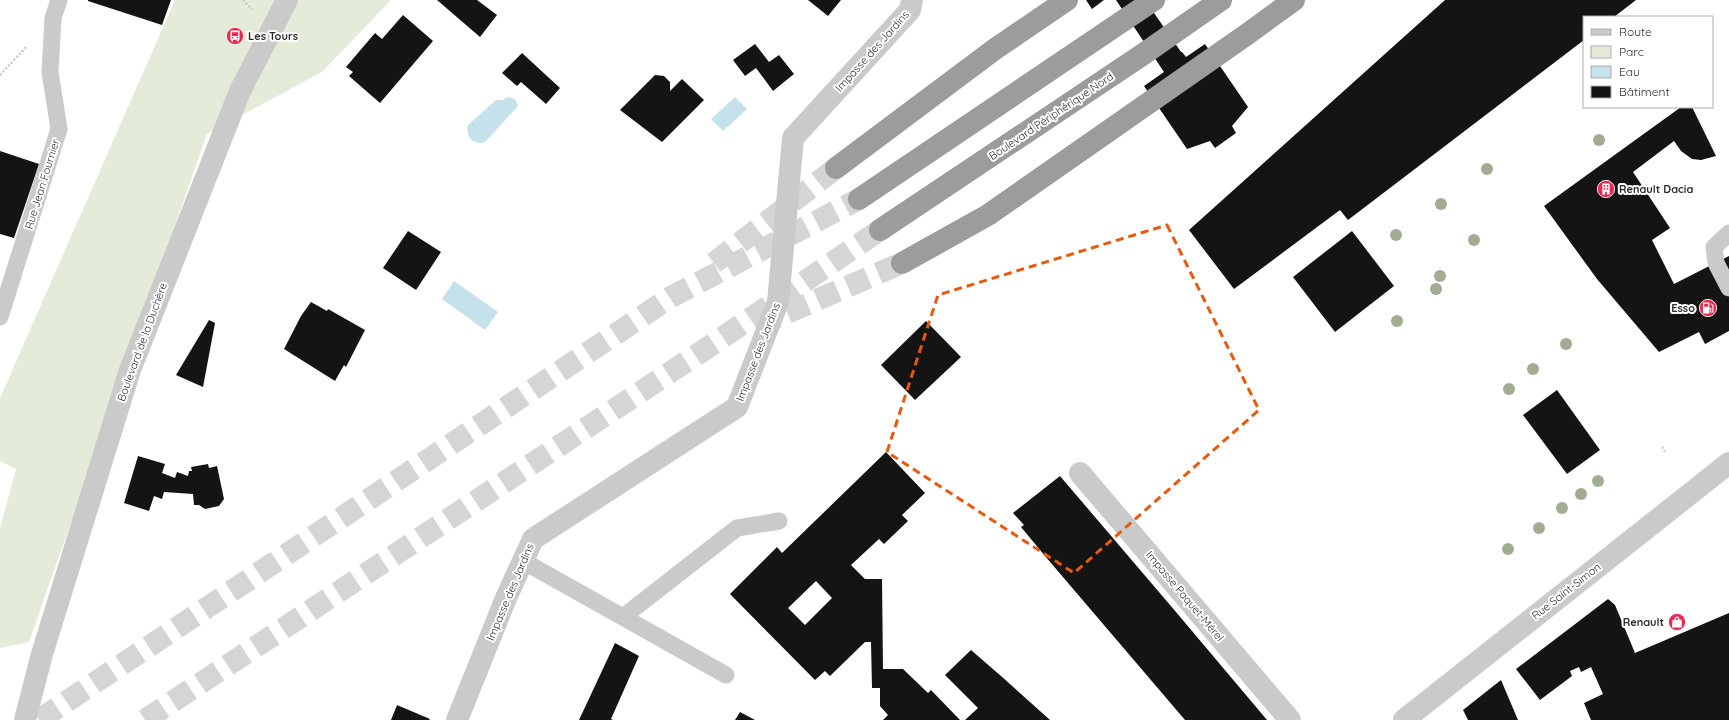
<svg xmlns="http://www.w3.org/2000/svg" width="1729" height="720" font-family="Quicksand,sans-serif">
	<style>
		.green { fill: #e5ebd9 }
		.water { fill: #c5e1eb }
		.building { fill: #141414; fill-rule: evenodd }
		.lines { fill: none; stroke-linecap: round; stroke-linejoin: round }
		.trunk-tunnel { stroke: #d5d5d5; stroke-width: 22; stroke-dasharray: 22 11; stroke-linecap: butt }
		.path { stroke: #cacaca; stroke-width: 2.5; stroke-dasharray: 2 2; stroke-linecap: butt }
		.service { stroke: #cacaca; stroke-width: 17 }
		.minor { stroke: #cacaca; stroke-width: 22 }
		.tertiary { stroke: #cacaca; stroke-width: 22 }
		.trunk { stroke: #9c9c9c; stroke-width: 22 }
		.tree { fill: #a2ac92 }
		.marked { fill: none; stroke: #e8590c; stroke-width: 3; stroke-dasharray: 8 5; stroke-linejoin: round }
		.labels { text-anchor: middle; stroke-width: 4; stroke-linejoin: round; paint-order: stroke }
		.poi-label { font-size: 11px; font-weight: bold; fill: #2d2d2d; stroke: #fff; text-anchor: start }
		.street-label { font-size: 11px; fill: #2d2d2d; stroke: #fff }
	</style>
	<rect width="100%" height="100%" fill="#fff"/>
	<polygon class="green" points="175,0 391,0 322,72 207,134 29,642 0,648 0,528 16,469 0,461 0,398"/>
	<g class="water">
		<path d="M508 97 515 99 518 106 485 142C473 146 465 136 468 125L496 100H502Z"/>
		<polygon points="735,97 747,109 723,131 711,119"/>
		<polygon points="454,281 498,312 485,330 442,299"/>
	</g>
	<g class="building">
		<polygon points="88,0 171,0 162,25 88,1"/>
		<polygon points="437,0 477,0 497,15 480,37"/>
		<polygon points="808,0 841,0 828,16"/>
		<polygon points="1086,0 1104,0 1092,9"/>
		<polygon points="1116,0 1145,0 1181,52 1182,52 1186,57 1205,44 1248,107 1232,126 1236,133 1215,148 1210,141 1187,149 1144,86 1164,72"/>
		<polygon points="1445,0 1636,0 1614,17 1584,17 1584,40 1348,220 1340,210 1234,289 1189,230"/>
		<polygon points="403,15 433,41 380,103 349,76 353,72 346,67 375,33 382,39"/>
		<polygon points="755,44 769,62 779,55 794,74 773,91 756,68 745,76 733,60"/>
		<polygon points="522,53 560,88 546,104 521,82 517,86 502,73"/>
		<polygon points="655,75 664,76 670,82 670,91 682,79 704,100 662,142 620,110"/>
		<polygon points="1681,107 1692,107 1716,156 1701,160 1692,159 1681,151 1674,141 1633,172 1670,228 1652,240 1674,284 1729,256 1729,331 1705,344 1699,332 1659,352 1597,279 1544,206"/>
		<polygon points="0,151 39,164 14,238 0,234"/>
		<polygon points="408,231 441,252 416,290 383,268"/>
		<polygon points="1352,231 1394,286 1335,332 1293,277"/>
		<polygon points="311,302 327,311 328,309 365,330 346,367 344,365 335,381 284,349 301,316"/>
		<polygon points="209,320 215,323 203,387 176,375"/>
		<polygon points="926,321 961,357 915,400 881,365"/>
		<polygon points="1557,390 1600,450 1567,474 1523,415"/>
		<path d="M886 452 925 493 902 515 908 521 884 544 879 539 851 565 865 579H882L883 669H903L928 693 931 690 960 720H883L888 715 880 706V688H872L871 642H865L830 676 825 671 815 680 730 594 777 547 782 553ZM816 581 832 598 805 625 788 608Z"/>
		<polygon points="138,456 165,464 162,473 175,478 177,472 188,476 189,471 192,471 191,467 208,464 209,468 217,466 224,499 219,506 205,509 199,505 194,505 193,494 164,492 162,499 154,496 149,511 124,503"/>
		<polygon points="1060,476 1176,612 1267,720 1185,720 1045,556 1021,527 1024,525 1013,513"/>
		<polygon points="1608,599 1615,605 1635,653 1729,613 1729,720 1591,720 1584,703 1603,694 1591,667 1581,672 1579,667 1570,671 1572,676 1540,700 1516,669"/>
		<polygon points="615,643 639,656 611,719 613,720 579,720"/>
		<polygon points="971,650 1001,676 1050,720 965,720 978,708 945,675"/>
		<polygon points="1501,680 1518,720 1468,720 1463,710"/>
		<polygon points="397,705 430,719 429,720 391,720"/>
		<polygon points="740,712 755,720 735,720"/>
	</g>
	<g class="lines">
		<g class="trunk-tunnel">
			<polyline points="714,263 836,168"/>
			<polyline points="757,326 902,263"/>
			<polyline points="39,720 671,297 859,199"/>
			<polyline points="145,720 707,348 880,230"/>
		</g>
		<g class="path">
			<polyline points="243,0 252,9"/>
			<polyline points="0,75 27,46"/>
			<polyline points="1662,447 1665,452"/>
		</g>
		<g class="service">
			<polyline points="1729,233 1714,247 1716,263 1729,288"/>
			<polyline points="0,317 59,129 50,72 53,18 59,0"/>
			<polyline points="523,561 726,675"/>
			<polyline points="623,617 737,528 779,521"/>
		</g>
		<g class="minor">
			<polyline points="1080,473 1290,720"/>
			<polyline points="457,720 506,598 533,539 737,407 778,302 793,138 910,10 912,0"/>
		</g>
		<g class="tertiary">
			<polyline points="25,720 42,654 130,370 240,91 287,0"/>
			<polyline points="1404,720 1729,463"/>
		</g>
		<g class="trunk">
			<polyline points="836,168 995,49 1067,0"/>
			<polyline points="859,199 1154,0"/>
			<polyline points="880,230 1142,55 1221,0"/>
			<polyline points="902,263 988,215 1246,35 1294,0"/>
		</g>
	</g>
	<g class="tree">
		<circle cx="1599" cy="140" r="6"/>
		<circle cx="1487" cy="169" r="6"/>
		<circle cx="1441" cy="204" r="6"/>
		<circle cx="1396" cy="235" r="6"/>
		<circle cx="1474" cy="240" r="6"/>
		<circle cx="1440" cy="276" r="6"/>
		<circle cx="1436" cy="289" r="6"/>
		<circle cx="1397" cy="321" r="6"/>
		<circle cx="1566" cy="344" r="6"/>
		<circle cx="1533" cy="369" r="6"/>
		<circle cx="1509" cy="389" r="6"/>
		<circle cx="1598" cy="481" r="6"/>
		<circle cx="1581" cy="494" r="6"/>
		<circle cx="1562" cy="508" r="6"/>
		<circle cx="1539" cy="528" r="6"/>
		<circle cx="1508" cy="549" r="6"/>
	</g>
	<path class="marked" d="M1167 225 1259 410 1074 573 887 452 938 295Z"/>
	<defs>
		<symbol id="bus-disc" viewBox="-11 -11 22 22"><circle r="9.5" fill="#e92951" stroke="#fff"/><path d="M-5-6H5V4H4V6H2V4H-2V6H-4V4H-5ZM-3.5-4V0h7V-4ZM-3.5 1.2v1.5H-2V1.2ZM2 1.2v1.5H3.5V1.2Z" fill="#fff"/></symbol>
		<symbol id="building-disc" viewBox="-11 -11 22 22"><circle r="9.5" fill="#e92951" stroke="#fff"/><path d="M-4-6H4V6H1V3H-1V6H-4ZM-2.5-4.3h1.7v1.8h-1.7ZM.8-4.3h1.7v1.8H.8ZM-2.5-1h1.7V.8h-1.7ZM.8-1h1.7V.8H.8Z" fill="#fff"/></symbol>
		<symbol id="fuel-disc" viewBox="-11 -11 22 22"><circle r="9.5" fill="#e92951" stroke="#fff"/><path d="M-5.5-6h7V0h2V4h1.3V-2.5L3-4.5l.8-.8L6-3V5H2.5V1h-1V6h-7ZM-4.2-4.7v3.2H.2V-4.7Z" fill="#fff"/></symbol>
		<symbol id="shop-disc" viewBox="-11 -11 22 22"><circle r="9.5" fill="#e92951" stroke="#fff"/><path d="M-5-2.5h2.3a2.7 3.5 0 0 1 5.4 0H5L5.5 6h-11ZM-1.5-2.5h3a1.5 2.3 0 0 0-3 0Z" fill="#fff"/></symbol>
	</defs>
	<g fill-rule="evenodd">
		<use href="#bus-disc" x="225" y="26" width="20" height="20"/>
		<use href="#building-disc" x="1596" y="179" width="20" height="20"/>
		<use href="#fuel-disc" x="1698" y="298" width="20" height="20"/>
		<use href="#shop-disc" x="1667" y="612" width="20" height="20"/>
	</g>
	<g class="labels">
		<g class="poi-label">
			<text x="248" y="40">Les Tours</text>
			<text x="1619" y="193">Renault Dacia</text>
			<text x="1695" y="312" text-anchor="end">Esso</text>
			<text x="1664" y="626" text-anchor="end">Renault</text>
		</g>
		<g class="street-label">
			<text transform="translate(872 51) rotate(-48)" y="4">Impasse des Jardins</text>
			<text transform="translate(1051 116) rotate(-34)" y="4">Boulevard Périphérique Nord</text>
			<text transform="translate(42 184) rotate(-73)" y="4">Rue Jean Fournier</text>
			<text transform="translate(142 342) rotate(-70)" y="4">Boulevard de la Duchère</text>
			<text transform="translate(758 352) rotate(-69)" y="4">Impasse des Jardins</text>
			<text transform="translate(1566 591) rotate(-38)" y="4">Rue Saint-Simon</text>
			<text transform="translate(510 592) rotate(-67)" y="4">Impasse des Jardins</text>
			<text transform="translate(1185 596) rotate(50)" y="4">Impasse Paquet-Mérel</text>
		</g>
	</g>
	<rect x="1583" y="16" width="130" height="92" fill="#ffffff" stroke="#ababab"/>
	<rect x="1591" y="29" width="20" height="6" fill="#cacaca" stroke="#ababab"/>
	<text x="1619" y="36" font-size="12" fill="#2d2d2d">Route</text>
	<rect x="1591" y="46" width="20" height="12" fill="#e5ebd9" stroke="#ababab"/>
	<text x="1619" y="56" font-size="12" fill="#2d2d2d">Parc</text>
	<rect x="1591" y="66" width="20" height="12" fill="#c5e1eb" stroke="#ababab"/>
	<text x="1619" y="76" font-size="12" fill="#2d2d2d">Eau</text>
	<rect x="1591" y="86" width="20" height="12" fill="#141414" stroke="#ababab"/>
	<text x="1619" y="96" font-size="12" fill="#2d2d2d">Bâtiment</text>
</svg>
